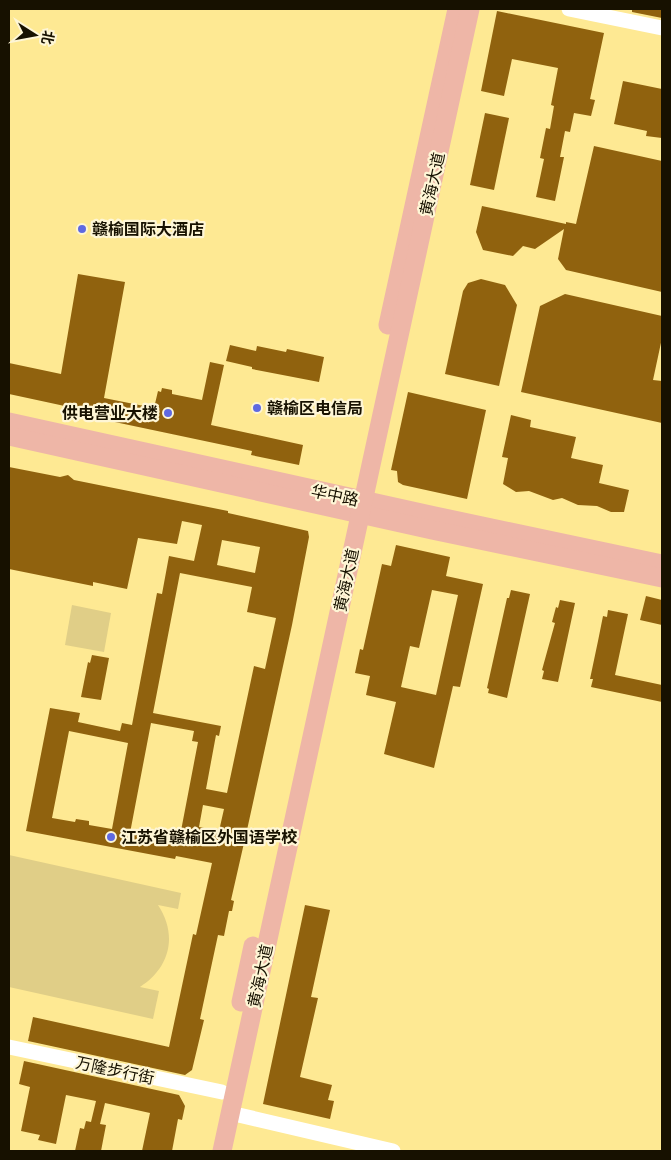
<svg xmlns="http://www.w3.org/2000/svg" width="671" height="1160" font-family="'Public Sans','Noto Sans SC',sans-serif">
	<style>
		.green { fill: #e0ce87 }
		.building { fill: #90620e; fill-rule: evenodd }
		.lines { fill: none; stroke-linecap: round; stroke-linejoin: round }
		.minor { stroke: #fff; stroke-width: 15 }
		.major { stroke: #eeb6a7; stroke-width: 19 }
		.poi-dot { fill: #5f69e1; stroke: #fef6d6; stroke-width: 2 }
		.labels { text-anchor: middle; stroke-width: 4.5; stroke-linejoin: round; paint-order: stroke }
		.street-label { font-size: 16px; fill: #171100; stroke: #fef6d6 }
		.poi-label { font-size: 16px; font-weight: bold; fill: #171100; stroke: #fef6d6; text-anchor: start }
	</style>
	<rect width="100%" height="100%" fill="#fee993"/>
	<g class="green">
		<polygon points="72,605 111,613 104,652 65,645"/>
		<path d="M9 855 181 893 178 909 158 905C178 935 170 968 140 987L159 991 153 1019 9 987Z"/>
	</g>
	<g class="building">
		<polygon points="632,9 662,9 662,18 632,12"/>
		<polygon points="497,11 604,33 590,99 595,100 591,116 574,113 570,132 565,131 560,157 564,157 555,201 536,197 544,159 540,158 546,128 550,129 554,106 551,105 558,68 512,59 504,96 481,91"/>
		<polygon points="623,81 662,89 662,138 646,136 647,131 614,124"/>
		<polygon points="485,113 509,118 494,190 470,185"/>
		<polygon points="594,146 662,161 662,292 566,270 558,259 564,229 535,249 523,246 513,256 483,250 476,232 482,206 566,224 566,222 576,224"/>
		<polygon points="78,274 125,282 104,398 154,408 158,391 161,392 162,388 172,390 172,394 202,400 210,362 224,365 211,425 303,445 299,465 251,455 252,451 110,421 111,416 9,394 9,363 61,374"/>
		<polygon points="481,279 505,285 517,305 499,386 445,374 463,291 468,283"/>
		<polygon points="565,294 662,316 662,338 653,380 662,381 662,423 521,392 540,306"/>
		<polygon points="230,345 256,351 257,346 286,352 287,349 324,357 319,382 252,369 252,367 226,361"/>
		<polygon points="408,392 486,410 467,499 403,485 398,482 397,471 391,470"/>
		<polygon points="511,415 531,420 530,427 576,437 571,458 603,465 599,483 629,490 624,512 611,512 597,506 578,505 562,498 553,500 529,491 516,492 503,484 508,458 502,457"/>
		<path d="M9 467 60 477 68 475 74 480 228 511V513L308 531 309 537 292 625 247 830 249 831 246 844 244 843 231 900 234 901 232 911H229L224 936 218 935 200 1019 204 1020 192 1070 185 1075 28 1041 33 1017 169 1047 193 934 196 935 212 863 176 856 175 859 26 831 50 708 80 713 78 722 120 731 122 723 132 725 157 593 162 594 169 556 194 561 202 525 182 521 177 544 138 538 127 589 93 582V586L9 569ZM222 540 260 547 255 573 217 565ZM180 573 252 587 247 612 276 618 265 669 254 666 227 793 206 789 216 735 219 736 221 726 153 713ZM151 723 194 731 192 741 198 742 180 836 170 834 168 840 130 833ZM69 731 128 743 112 829 89 825V821L76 819 75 822 52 818ZM203 805 224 809 219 831 199 827Z"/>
		<path d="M396 545 450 557 446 576 483 584 460 687 453 686 434 768 384 754 396 702 366 695 370 676 355 673 360 649 363 650 382 564 391 566ZM432 590 458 595 436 695 401 687 410 646 419 648Z"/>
		<polygon points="511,590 530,594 507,698 488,693 489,689 487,688 507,598 509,598"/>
		<polygon points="646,596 662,600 662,625 640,620"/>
		<polygon points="560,600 575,603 558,682 542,679 544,671 542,670 555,623 552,622 556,607 558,608"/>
		<polygon points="608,610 628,614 615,675 662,685 662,702 591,687 593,679 590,679 598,641 603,616 607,617"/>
		<polygon points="92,655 109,658 101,700 81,697 88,662 90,663"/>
		<polygon points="305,905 330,910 311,997 318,998 300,1077 332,1085 328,1100 334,1101 330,1119 263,1104"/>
		<polygon points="24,1061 179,1095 185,1106 182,1120 178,1119 172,1151 142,1151 150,1113 105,1103 100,1124 106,1125 101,1151 75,1151 80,1128 84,1129 86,1121 91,1122 96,1101 66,1095 56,1144 38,1140 40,1135 21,1131 30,1087 19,1084"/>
	</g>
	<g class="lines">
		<g class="minor">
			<polyline points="569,9 662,28"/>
			<polyline points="9,1047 222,1092"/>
			<polyline points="230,1113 393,1151"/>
		</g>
		<g class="major">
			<polyline points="388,325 457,9"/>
			<polyline points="9,422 435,516 662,564"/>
			<polyline points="9,436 432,530 662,578"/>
			<polyline points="241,1002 253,946"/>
			<polyline points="222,1151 470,9"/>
		</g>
	</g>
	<g class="poi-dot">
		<circle cx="82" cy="229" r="5"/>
		<circle cx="257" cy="408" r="5"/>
		<circle cx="168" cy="413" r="5"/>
		<circle cx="111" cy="837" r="5"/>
	</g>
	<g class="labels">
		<g class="street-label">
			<text transform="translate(432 184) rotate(-78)" y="6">黄海大道</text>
			<text transform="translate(335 495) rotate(12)" y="6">华中路</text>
			<text transform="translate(346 580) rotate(-78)" y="6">黄海大道</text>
			<text transform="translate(260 976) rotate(-78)" y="6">黄海大道</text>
			<text transform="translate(115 1070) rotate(12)" y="6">万隆步行街</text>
		</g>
		<g class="poi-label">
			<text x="92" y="235">赣榆国际大酒店</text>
			<text x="267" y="414">赣榆区电信局</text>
			<text x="158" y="419" text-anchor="end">供电营业大楼</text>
			<text x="121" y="843">江苏省赣榆区外国语学校</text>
		</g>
	</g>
	<rect width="671" height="1160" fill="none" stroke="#171100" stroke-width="20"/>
	<g transform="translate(35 35) rotate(101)" stroke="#fef6d6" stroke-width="4" paint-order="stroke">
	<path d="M0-4L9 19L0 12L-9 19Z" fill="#171100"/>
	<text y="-8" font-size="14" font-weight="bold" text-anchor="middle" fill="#171100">北</text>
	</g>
</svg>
